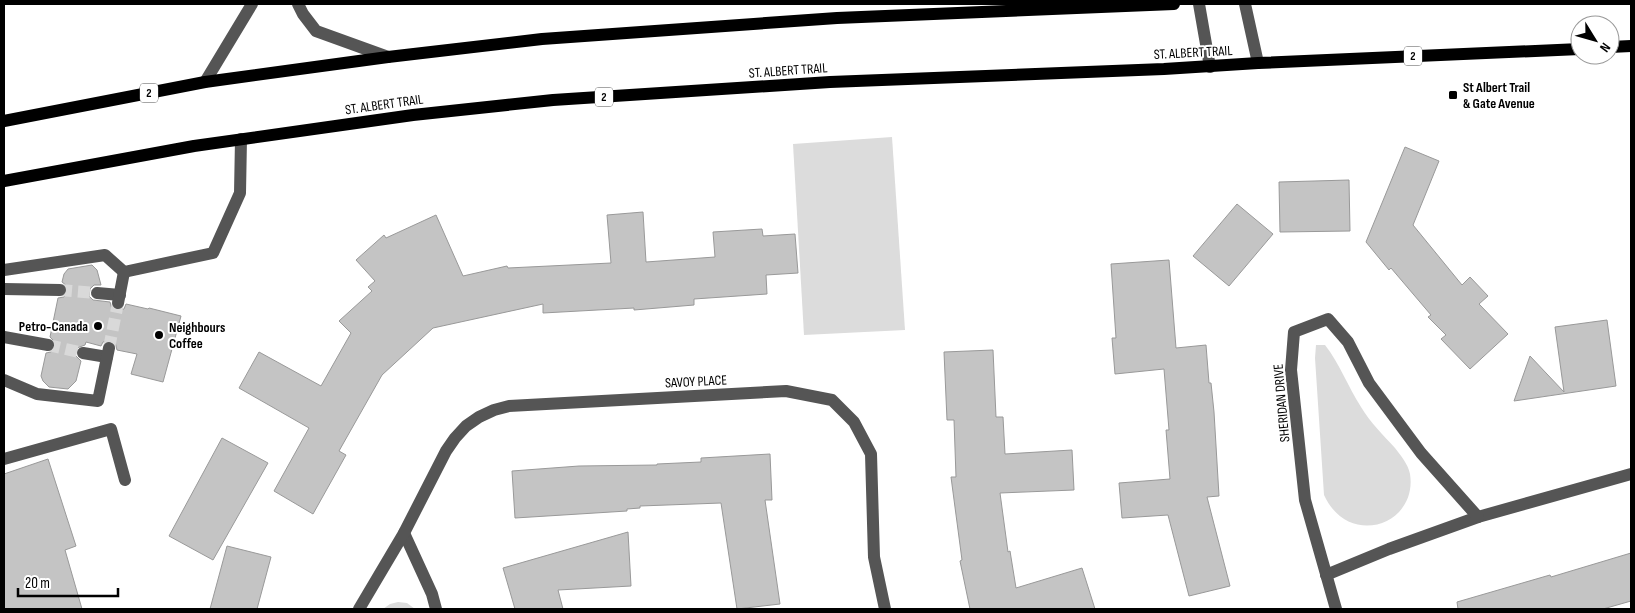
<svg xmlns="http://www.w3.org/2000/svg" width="1635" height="613" font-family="'Sofia Sans Condensed',sans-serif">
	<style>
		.green { fill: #dcdcdc }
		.building { fill: #c4c4c4; stroke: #999 }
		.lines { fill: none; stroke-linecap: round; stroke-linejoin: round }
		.minor-tunnel { stroke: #d9d9d9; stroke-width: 12; stroke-dasharray: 12 6; stroke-linecap: butt }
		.minor { stroke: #555; stroke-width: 12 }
		.major { stroke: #000; stroke-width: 12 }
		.poi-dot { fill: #000; stroke: #fff; stroke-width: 2 }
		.labels { text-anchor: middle; stroke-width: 4; stroke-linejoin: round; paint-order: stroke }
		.shield { fill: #fff; stroke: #4c4c4c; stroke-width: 1 }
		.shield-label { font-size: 12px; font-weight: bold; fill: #000 }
		.street-label { font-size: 14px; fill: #000; stroke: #fff }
		.poi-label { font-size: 14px; font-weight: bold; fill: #000; stroke: #fff; text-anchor: start }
	</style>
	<rect width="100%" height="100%" fill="#fff"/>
	<g class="green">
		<polygon points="892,137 905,330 804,335 793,144"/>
		<path d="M1316 345H1325C1340 364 1348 387 1361 407 1370 422 1383 435 1395 448 1401 456 1408 464 1410 474 1418 525 1349 549 1324 495L1315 358Z"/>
		<polygon points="398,602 407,603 415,609 383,609 390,604"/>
	</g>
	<g class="building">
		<polygon points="1405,147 1439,161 1413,225 1462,285 1470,277 1488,296 1479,304 1508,334 1470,369 1441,339 1446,335 1428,317 1431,315 1391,268 1389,270 1366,242"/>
		<polygon points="1349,180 1350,231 1280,232 1279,182"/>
		<polygon points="1237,204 1273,234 1229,286 1193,256"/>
		<polygon points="643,212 646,262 715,257 713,232 762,229 763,236 795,234 798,273 766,275 767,294 694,299 694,305 634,310 634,308 543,313 543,304 433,328 382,375 339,451 346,455 313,514 274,491 309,428 239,388 259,352 321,386 351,333 339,321 372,291 368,287 375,281 356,260 384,235 386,238 436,215 463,276 507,266 508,268 611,263 607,215"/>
		<polygon points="1169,260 1176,348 1206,345 1209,383 1211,383 1214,412 1219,496 1207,497 1230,586 1189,596 1168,515 1122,518 1119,483 1170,479 1166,430 1169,430 1164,369 1115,374 1112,338 1116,338 1111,264"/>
		<polygon points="92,265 97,270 101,285 94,285 90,289 89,296 93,300 110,302 112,309 117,311 124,309 126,304 148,309 149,308 181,316 163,382 131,374 137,354 117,350 115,342 110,340 103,342 101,346 86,342 85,345 77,348 75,355 81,361 76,381 68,389 49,387 43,381 41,376 46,353 51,352 56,347 55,342 50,337 58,298 64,297 68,291 67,286 62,282 64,274 68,269"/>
		<polygon points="1607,320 1616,386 1514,401 1530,356 1564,392 1555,327"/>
		<polygon points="993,350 996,417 1003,417 1005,454 1072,450 1074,490 1000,493 1008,552 1010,551 1016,588 1082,568 1095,609 970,609 960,561 962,560 951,477 956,477 954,420 947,420 944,352"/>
		<polygon points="222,438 268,463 213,560 169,536"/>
		<polygon points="770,454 772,500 765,500 780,604 737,609 721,503 640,506 640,508 627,509 627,511 515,518 512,471 579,466 657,465 657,464 701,462 701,458"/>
		<polygon points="48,459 76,546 65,550 82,609 4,609 4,474"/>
		<polygon points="628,532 631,586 558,590 563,609 515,609 503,568"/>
		<polygon points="227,546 271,557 257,609 210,609"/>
		<polygon points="1631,553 1631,601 1603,609 1458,609 1457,602 1550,575 1551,577"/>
	</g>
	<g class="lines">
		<g class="minor-tunnel">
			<polyline points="60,290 97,293"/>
			<polyline points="48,345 83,353"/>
			<polyline points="109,348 118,303"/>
		</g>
		<g class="minor">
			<polyline points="298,4 303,14 316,31 388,57"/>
			<polyline points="1199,4 1210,67"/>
			<polyline points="1245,4 1258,63"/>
			<polyline points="205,82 252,4"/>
			<polyline points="4,270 105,255 124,272 213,253 240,193 241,139"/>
			<polyline points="4,289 60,290"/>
			<polyline points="97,293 120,295"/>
			<polyline points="118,303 124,272"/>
			<polyline points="4,337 48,345"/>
			<polyline points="83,353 107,357"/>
			<polyline points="4,380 37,394 98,401 109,348"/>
			<polyline points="4,459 111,429 125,480"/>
			<polyline points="404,533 432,594 436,609"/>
			<polyline points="1326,575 1389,549 1478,517 1631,474"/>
			<polyline points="359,609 404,533 446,451 455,438 466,426 479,417 494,410 509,406 786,391 832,400 854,422 871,454 874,557 885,609"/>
			<polyline points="1336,609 1305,500 1291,370 1294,332 1328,319 1348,342 1369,383 1421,453 1478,517"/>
		</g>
		<g class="major">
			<polyline points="1610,47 1631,46"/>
			<polyline points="4,121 205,82 388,57 542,39 837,18 1174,4"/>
			<polyline points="4,181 194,146 413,115 553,100 830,82 1164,69 1258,63 1580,49"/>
		</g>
	</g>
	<g class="poi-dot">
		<rect x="1448" y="90" width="10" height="10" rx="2.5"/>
		<circle cx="98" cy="326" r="5"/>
		<circle cx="159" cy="335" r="5"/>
	</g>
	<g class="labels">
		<g class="shield">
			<rect x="1404" y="46.5" width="18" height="19" rx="4"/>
			<rect x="140" y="83.5" width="18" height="19" rx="4"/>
			<rect x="595" y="87.5" width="18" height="19" rx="4"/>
		</g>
		<g class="shield-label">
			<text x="1413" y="60">2</text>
			<text x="149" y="97">2</text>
			<text x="604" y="101">2</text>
		</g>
		<g class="street-label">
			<text transform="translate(1193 52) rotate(-3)" y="5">ST. ALBERT TRAIL</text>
			<text transform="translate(788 70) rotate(-4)" y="5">ST. ALBERT TRAIL</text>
			<text transform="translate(384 104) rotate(-8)" y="5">ST. ALBERT TRAIL</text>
			<text transform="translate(696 381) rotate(-3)" y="5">SAVOY PLACE</text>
			<text transform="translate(1281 403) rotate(-95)" y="5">SHERIDAN DRIVE</text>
		</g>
		<g class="poi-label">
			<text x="1463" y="92">St Albert Trail<tspan x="1463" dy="16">&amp; Gate Avenue</tspan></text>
			<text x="88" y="331" text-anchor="end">Petro-Canada</text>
			<text x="169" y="332">Neighbours<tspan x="169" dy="16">Coffee</tspan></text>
		</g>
	</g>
	<rect width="1635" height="613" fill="none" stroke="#000000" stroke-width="10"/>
	<g transform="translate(1595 40) rotate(127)"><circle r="24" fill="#ffffff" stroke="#999999"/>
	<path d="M0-4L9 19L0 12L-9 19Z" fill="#000000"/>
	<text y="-8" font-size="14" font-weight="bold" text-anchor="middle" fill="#000000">N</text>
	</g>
	<path d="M18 588v8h100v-8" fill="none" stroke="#000000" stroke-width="2.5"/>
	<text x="25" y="588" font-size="15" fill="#000000" stroke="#ffffff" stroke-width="4" paint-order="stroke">20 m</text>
</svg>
